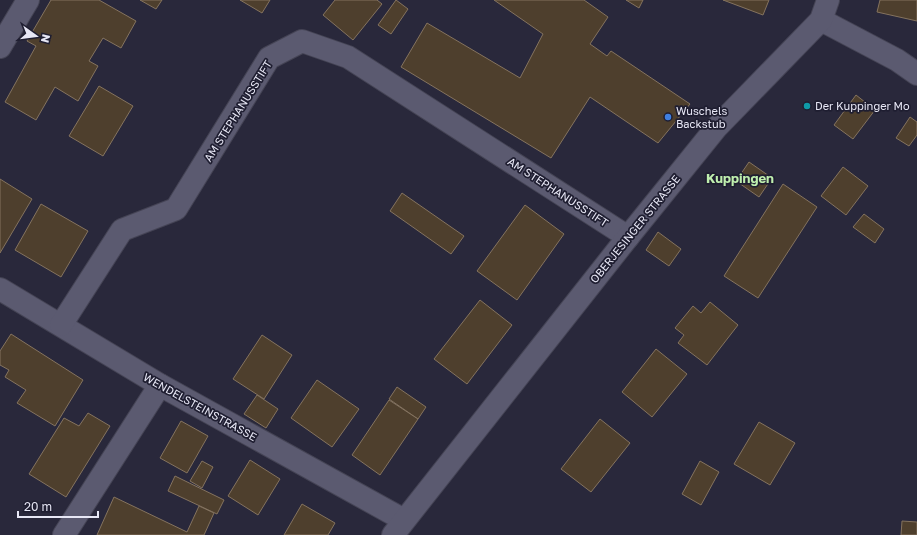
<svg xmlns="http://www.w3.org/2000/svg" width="917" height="535" font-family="'Golos Text',sans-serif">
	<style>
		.building { fill: #4e3f2d; stroke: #84735f }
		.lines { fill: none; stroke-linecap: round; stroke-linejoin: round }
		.street-casing { stroke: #454455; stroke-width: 24 }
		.secondary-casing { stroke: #454455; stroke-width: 24 }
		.street { stroke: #5b5a70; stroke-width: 22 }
		.secondary { stroke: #5b5a70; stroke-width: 22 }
		.culture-dot { fill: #0f9aa8; stroke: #1f1e31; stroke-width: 1.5 }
		.shop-dot { fill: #3f7fe0; stroke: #1f1e31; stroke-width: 1.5 }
		.labels { text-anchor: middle; stroke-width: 3.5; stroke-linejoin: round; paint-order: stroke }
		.poi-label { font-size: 11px; fill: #e7e7f5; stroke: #1f1e31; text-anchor: start }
		.street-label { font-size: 11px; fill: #e7e7f5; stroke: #1f1e31 }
		.quarter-label { font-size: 13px; font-weight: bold; fill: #bfefae; stroke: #1f1e31 }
	</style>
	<rect width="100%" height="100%" fill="#29283b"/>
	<g class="building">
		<polygon points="51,0 99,0 136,21 121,48 103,38 89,61 98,66 78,101 55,87 36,120 5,102 36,46 27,41"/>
		<polygon points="140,0 162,0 156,9"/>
		<polygon points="240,0 270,0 262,13"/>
		<polygon points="335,0 377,0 382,4 353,40 323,15"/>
		<polygon points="396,0 408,9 391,34 378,25"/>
		<polygon points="494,0 584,0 608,17 590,44 607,56 611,51 690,104 658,143 590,97 551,158 401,67 427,23 520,78 543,34"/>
		<polygon points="626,0 643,0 639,8"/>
		<polygon points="723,0 769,0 763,15"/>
		<polygon points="880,0 917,0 917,21 877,12"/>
		<polygon points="99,86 133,106 103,156 69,136"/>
		<polygon points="856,95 875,110 853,139 834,125"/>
		<polygon points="910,117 917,122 917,135 909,146 896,138"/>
		<polygon points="749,162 772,178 759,197 736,181"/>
		<polygon points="843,167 868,186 846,215 821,196"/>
		<polygon points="0,179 32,199 0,253"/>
		<polygon points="783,184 817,207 758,298 724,276"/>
		<polygon points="402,193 464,236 451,254 390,211"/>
		<polygon points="41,204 88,231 61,277 15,250"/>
		<polygon points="525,205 564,234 517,300 477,271"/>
		<polygon points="864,214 884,229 875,243 853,227"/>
		<polygon points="658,232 681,249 669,266 646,250"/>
		<polygon points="480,300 512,325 467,384 434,359"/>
		<polygon points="710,302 738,325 707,365 678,343 684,335 675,328 693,306 701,313"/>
		<polygon points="11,334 83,380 55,426 17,403 26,390 5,377 9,370 0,365 0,351"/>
		<polygon points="262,335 292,355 264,399 233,379"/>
		<polygon points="656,349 687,374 652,417 622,392"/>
		<polygon points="317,380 359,409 332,447 291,418"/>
		<polygon points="397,387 426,407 418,419 389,399"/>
		<polygon points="257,395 278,409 266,428 244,414"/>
		<polygon points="389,400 418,419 380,475 352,455"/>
		<polygon points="88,413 110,426 66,497 29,474 64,418 79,426"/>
		<polygon points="600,419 630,443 591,492 561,469"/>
		<polygon points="181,421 208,436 187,473 160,458"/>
		<polygon points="759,422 795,443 770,485 734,464"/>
		<polygon points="250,460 280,479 258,515 228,496"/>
		<polygon points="202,461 213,467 202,488 190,481"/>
		<polygon points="700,461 719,472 701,505 682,494"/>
		<polygon points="175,476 224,500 217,514 168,491"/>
		<polygon points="114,497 187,532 199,506 214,513 204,535 97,535"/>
		<polygon points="302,504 335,523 328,535 284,535"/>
		<polygon points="902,521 917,522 917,535 901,535"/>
	</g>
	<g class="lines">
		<defs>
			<g id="street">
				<polyline points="0,47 28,0"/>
				<polyline points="0,289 160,385 404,520"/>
				<polyline points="61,325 122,230 176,209 269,58 302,41 348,57 628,237"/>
				<polyline points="64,535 160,385"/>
			</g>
			<g id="secondary">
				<polyline points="821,20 897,60 917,74"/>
				<polyline points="393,535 628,237 716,128 821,20 828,0"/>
			</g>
		</defs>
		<use href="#street" class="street-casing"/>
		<use href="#secondary" class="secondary-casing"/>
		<use href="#street" class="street"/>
		<use href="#secondary" class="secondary"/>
	</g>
	<circle class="culture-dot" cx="807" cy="106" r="4"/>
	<circle class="shop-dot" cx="668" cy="117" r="4"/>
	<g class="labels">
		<g class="poi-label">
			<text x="815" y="110">Der Kuppinger Mo</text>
			<text x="676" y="115">Wuschels<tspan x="676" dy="13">Backstub</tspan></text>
		</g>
		<g class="street-label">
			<text transform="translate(238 111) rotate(-58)" y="4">AM STEPHANUSSTIFT</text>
			<text transform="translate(558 192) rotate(33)" y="4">AM STEPHANUSSTIFT</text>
			<text transform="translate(635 229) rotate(-51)" y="4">OBERJESINGER STRASSE</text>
			<text transform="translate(200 407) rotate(29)" y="4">WENDELSTEINSTRASSE</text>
		</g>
		<g class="quarter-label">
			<text x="740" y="183">Kuppingen</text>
		</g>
	</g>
	<g transform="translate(36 36) rotate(104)" stroke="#1f1e31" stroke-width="3" paint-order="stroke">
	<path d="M0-3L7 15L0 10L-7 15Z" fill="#e7e7f5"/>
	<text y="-6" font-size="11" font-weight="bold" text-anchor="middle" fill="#e7e7f5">N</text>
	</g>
	<path d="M18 511v6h80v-6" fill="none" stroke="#e7e7f5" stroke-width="2"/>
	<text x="24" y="511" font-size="12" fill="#e7e7f5" stroke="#1f1e31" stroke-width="3" paint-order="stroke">20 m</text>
</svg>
